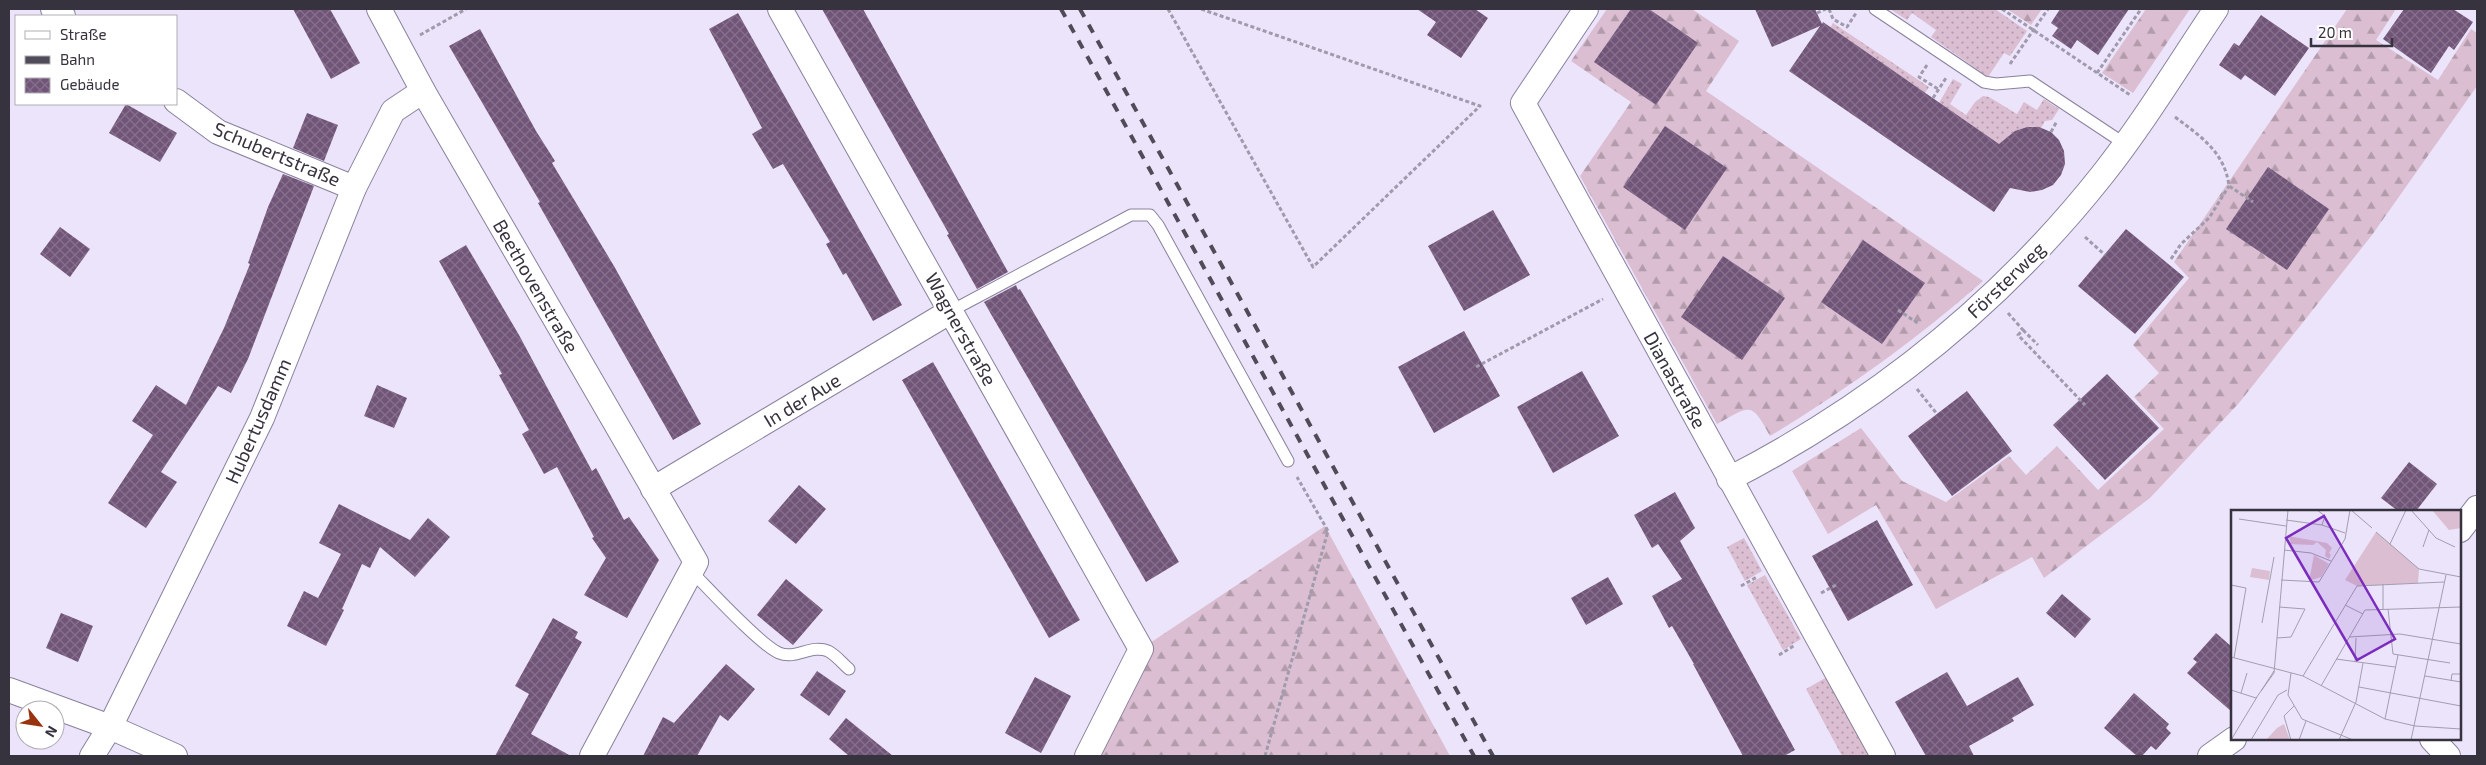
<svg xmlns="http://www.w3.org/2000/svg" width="2486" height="765" font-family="'Exo 2',sans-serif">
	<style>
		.grass { fill: url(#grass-dots) }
		.forest { fill: url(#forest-firs) }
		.building { fill: url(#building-cross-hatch) }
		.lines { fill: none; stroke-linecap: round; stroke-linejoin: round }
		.service-casing { stroke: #8a819c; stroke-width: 13 }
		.minor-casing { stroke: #8a819c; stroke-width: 26 }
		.path { stroke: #a09aad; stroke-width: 3; stroke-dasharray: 4 2.5; stroke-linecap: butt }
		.service { stroke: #fff; stroke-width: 11 }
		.minor { stroke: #fff; stroke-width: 24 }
		.rail { stroke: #504b59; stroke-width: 4; stroke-dasharray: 9 9; stroke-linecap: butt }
		.labels { text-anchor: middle; stroke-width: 5; stroke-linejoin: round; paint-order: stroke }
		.street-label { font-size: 19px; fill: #36323e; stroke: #fff }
		.inset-road { fill: none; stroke: #a39daf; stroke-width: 1 }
		.view { fill: #7b2cbf; fill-opacity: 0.15; stroke: #7b2cbf; stroke-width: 2.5 }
		.inset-edge { fill: none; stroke: #36323e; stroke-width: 2.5 }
	</style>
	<defs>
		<pattern id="grass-dots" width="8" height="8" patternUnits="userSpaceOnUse" patternTransform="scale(1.25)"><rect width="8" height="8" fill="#dbbed1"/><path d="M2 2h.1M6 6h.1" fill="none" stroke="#b29bab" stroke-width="1.8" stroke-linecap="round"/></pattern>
		<pattern id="forest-firs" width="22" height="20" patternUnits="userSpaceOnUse" patternTransform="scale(1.25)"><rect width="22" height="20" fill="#dbbed1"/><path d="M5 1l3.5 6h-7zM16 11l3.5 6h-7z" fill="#b29bab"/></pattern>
		<pattern id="building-cross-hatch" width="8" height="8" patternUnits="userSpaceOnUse" patternTransform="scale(1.25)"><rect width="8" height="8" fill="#715579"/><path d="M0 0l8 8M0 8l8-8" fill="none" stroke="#86708c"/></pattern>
	</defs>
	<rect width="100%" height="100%" fill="#ebe4fb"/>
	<g class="grass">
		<polygon points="1890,9 1995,9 2027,31 2010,56 2004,53 1988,77 1931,37 1936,30 1912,13 1907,20"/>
		<polygon points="1833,23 1929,87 1925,93 1830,28"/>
		<path d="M1953 79 1962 84 1950 104 1966 115 1975 102 1983 96 1989 97 2017 114 2024 102 2037 110 2044 99 2059 109 2052 120 2045 121 2041 128C2020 123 2012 135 2001 151L1939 103Z"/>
		<polygon points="1744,538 1762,571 1745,581 1727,547"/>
		<polygon points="1765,575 1801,639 1783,650 1747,585"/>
		<polygon points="1827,677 1869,755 1867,756 1842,756 1806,689"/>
	</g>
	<g class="forest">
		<path d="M1607 9H1692L1739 41 1706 91 1983 281C1916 340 1846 390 1770 436 1751 400 1750 406 1717 424L1580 176 1631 102 1571 61Z"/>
		<polygon points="2007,9 2042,9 2031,25"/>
		<polygon points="2146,9 2190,9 2133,93 2102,73"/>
		<polygon points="2347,9 2396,9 2376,40 2438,80 2471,29 2477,33 2477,86 2372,235 2239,403 2150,498 2044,578 2032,557 1936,609 1876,505 1828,534 1792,471 1861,428 1902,481 1946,502 2009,456 2026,475 2057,446 2098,490 2164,429 2134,397 2159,373 2133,345 2189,278 2174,262"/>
		<polygon points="1325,526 1450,756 1087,756 1141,649"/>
	</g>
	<g class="building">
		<polygon points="293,9 330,9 360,63 331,79"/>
		<polygon points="822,9 863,9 1008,272 977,289 947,235 949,234"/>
		<polygon points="1417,9 1475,9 1488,18 1461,58 1427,35 1436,22"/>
		<polygon points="1631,9 1649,9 1698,43 1656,105 1594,62"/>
		<polygon points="1755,9 1815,9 1822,24 1823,22 1999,144 2015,131 2027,127 2039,127 2051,132 2059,140 2064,151 2065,164 2061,175 2053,185 2042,190 2030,192 2010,188 1994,212 1789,71 1820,26 1772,47"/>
		<polygon points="2060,9 2129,9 2098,55 2077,40 2071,49 2052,36 2058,28 2051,23"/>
		<polygon points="2404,9 2453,9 2473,22 2454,50 2449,46 2431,73 2383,39"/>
		<polygon points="738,13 902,305 873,321 846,273 843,275 826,244 830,242 783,164 773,169 752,134 762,128 709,29"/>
		<polygon points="2261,15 2309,48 2275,96 2245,75 2241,80 2219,65 2234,43 2239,46"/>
		<polygon points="480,29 536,131 555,161 552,163 614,266 701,424 673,440 538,203 540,202 449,46"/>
		<polygon points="126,104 177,133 160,162 109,133"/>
		<polygon points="307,113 338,125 324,161 293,148"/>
		<polygon points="1665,126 1727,168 1685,230 1623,187"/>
		<polygon points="2268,167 2329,209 2287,270 2226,229"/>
		<polygon points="283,174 314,186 248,359 231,393 218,386 161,472 177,482 146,528 108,503 153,435 132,421 156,385 186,405 224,328 250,264 248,263 268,207"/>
		<polygon points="1493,210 1530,275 1464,311 1428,246"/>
		<polygon points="60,227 90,249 70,277 40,254"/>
		<polygon points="2126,229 2184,277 2135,334 2078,286"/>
		<polygon points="1863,240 1925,283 1882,344 1821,302"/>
		<polygon points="466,245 519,335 592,471 596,468 624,520 629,517 659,560 627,618 584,595 606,558 592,538 594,537 557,467 544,474 522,434 529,430 499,375 502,374 439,261"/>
		<polygon points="1723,256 1785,298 1742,360 1681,317"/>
		<polygon points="1016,285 1018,290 1020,289 1179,562 1146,582 984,302"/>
		<polygon points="1464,331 1500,396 1434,433 1398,367"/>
		<polygon points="933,362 1080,620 1049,638 902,380"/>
		<polygon points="1582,371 1619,436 1553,473 1517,407"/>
		<polygon points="2107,374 2159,428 2105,480 2053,425"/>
		<polygon points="377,385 407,398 394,428 364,416"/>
		<polygon points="1967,391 2012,451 1952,496 1908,436"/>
		<polygon points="2409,462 2437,484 2416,511 2398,511 2381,498"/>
		<polygon points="799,485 826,509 796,544 768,521"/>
		<polygon points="1675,492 1695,528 1680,541 1795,750 1784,756 1743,756 1693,664 1694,664 1672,626 1669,628 1652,596 1682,579 1658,544 1652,548 1634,515"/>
		<polygon points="339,504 410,540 428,518 450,537 415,577 380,547 370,568 362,564 342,609 344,610 326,646 287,626 304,591 318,598 341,554 319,543"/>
		<polygon points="1877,520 1913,585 1848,621 1812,556"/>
		<polygon points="1608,577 1623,604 1586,625 1571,598"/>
		<polygon points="786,579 823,610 793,645 757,615"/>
		<polygon points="2062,594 2091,619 2075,638 2046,613"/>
		<polygon points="61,613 93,626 78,662 46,648"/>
		<polygon points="553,618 578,632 575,638 582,642 531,734 571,756 495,756 529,694 515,686"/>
		<polygon points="2216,633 2232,647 2232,712 2187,673 2197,662 2193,659"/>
		<polygon points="726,664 755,689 728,721 720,715 697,756 643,756 663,717 674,723"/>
		<polygon points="817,671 846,691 829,716 800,695"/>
		<polygon points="1947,672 1967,706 2018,677 2034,705 2012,718 2014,721 1969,746 1974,756 1926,756 1895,702"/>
		<polygon points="1035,677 1071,696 1041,753 1005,733"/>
		<polygon points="2134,693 2169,724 2166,728 2171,733 2156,750 2151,746 2142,756 2137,756 2104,728"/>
		<polygon points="846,718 893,756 849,756 829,739"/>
	</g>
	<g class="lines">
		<defs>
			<g id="service">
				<polyline points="1875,9 1984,82 1996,84 2030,81 2125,144"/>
				<polyline points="951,311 1131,215 1150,215 1158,225 1288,461"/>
				<path d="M691 571C709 589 760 645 779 653 796 660 811 644 828 651 836 655 842 663 849 669"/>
			</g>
			<g id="minor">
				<polyline points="53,9 63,16"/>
				<polyline points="379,9 423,91 696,562 592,756"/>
				<polyline points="780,9 1141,649 1087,756"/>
				<polyline points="1586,9 1523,103 1883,756"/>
				<polyline points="176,101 218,132 354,188"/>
				<path d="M1729 479C1875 404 2001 303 2103 174 2144 122 2179 64 2216 9"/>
				<polyline points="653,489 951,311"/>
				<polyline points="2460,530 2477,508"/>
				<polyline points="9,690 110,727 175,756"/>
				<polyline points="2432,739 2448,756"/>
				<polyline points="92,756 110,727 262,418 354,188 393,111 423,91"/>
				<polyline points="2210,756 2234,739"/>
			</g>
		</defs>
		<use href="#service" class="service-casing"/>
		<use href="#minor" class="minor-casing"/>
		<g class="path">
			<polyline points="1168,9 1313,267 1480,106 1201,9"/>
			<polyline points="1829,9 1833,19 1847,27 1856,13"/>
			<polyline points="2002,9 2130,95"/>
			<polyline points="1817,13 1826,9"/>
			<polyline points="420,35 466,9"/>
			<polyline points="2010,64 2048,9"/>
			<polyline points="1927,65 1919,77 1938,89"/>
			<polyline points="2097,73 2141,9"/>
			<polyline points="1933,98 1946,78"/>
			<path d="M2175 117C2200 136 2225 152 2229 186L2253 202"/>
			<polyline points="2051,132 2057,121"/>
			<polyline points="2085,237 2105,255"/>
			<polyline points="2171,259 2181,244 2209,218 2229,186"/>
			<polyline points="1898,310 1919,324"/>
			<polyline points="2008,313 2023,330 2018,335 2085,405"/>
			<polyline points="2023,330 2038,345"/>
			<polyline points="1476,367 1603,299"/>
			<polyline points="1917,389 1937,414"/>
			<polyline points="1741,586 1757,577"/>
			<polyline points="1821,593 1836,585"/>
			<polyline points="1779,655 1795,645"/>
			<polyline points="1265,756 1328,531 1297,477"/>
		</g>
		<use href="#service" class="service"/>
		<use href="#minor" class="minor"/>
		<g class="rail">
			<polyline points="1061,9 1474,756"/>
			<polyline points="1080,9 1493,756"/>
		</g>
	</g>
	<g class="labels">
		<g class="street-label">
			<text transform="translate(277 154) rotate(23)" y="7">Schubertstraße</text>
			<text transform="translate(2006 280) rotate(-44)" y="7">Försterweg</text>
			<text transform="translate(536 286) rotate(60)" y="7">Beethovenstraße</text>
			<text transform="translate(961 329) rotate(61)" y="7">Wagnerstraße</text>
			<text transform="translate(1675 380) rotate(61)" y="7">Dianastraße</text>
			<text transform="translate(802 400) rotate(-31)" y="7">In der Aue</text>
			<text transform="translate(258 421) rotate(-66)" y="7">Hubertusdamm</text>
		</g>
	</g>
	<g transform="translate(2231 510)">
		<rect width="230" height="230" fill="#ebe4fb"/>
		<path d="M201 0H230V18L218 20ZM145 22 188 59 187 73 126 76 114 70ZM57 26 96 33 101 38 98 43 100 45 98 49 94 46 95 40 86 32 82 35 57 34 60 32ZM83 45 98 54 90 67 78 71Z" fill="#dbbed1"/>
		<path d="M21 58 39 61 38 70 19 67ZM53 214 59 230H35L46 218Z" fill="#dbbed1"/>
		<path class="inset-road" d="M86 0 94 6 91 15M120 0 141 18M180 0 205 28 224 37M8 9 55 16M55 10 91 15 114 23M145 22 188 59 230 67M159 34 175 0M192 37 198 20M53 40 80 43 100 51M50 70 88 72 114 29 119 0M152 74V100M0 75 15 78 3 148M114 95 132 104M157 99 162 144 219 153M31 113 43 47M118 127 169 124 230 134M46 128 60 127 74 99 48 97M0 147 72 166 154 209 184 216 230 219M105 149 164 157M124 152 125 128M60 163 57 185 71 209 122 230M72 166 126 76 213 72M194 166 230 172M220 171 221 164H230M90 176 134 100 230 97M128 177 230 196M0 180 25 188M30 181 43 161M10 183 16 163M25 188 43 163 57 0M154 209 167 145M0 230 26 187M20 230 47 185 56 180M60 230 53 206 63 196M68 230 75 211M108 230 125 192 132 153M180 230 215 65"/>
		<path class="view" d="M93 6 164 129 126 150 55 28Z"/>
		<rect width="230" height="230" class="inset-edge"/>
	</g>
	<rect width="2486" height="765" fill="none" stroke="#36323e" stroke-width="20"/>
	<rect x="15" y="15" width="162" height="90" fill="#ffffff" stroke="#afadb2"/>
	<rect x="25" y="31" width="25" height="8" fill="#ffffff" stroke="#afadb2"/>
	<text x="60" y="40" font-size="15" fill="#36323e">Straße</text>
	<rect x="25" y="56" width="25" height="8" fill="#504b59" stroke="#afadb2"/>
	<text x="60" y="65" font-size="15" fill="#36323e">Bahn</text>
	<rect x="25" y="78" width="25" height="15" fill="url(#building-cross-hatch)" stroke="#afadb2"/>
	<text x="60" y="90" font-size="15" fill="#36323e">Gebäude</text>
	<g transform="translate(40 725) rotate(120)"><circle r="24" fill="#ffffff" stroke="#afadb2"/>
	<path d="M0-4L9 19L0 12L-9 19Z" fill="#99320f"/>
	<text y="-8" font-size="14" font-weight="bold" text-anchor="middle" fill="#36323e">N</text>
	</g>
	<path d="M2311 38v8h81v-8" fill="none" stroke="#36323e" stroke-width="2.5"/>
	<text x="2318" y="38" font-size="15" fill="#36323e" stroke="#ffffff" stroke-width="4" paint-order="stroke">20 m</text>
</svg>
